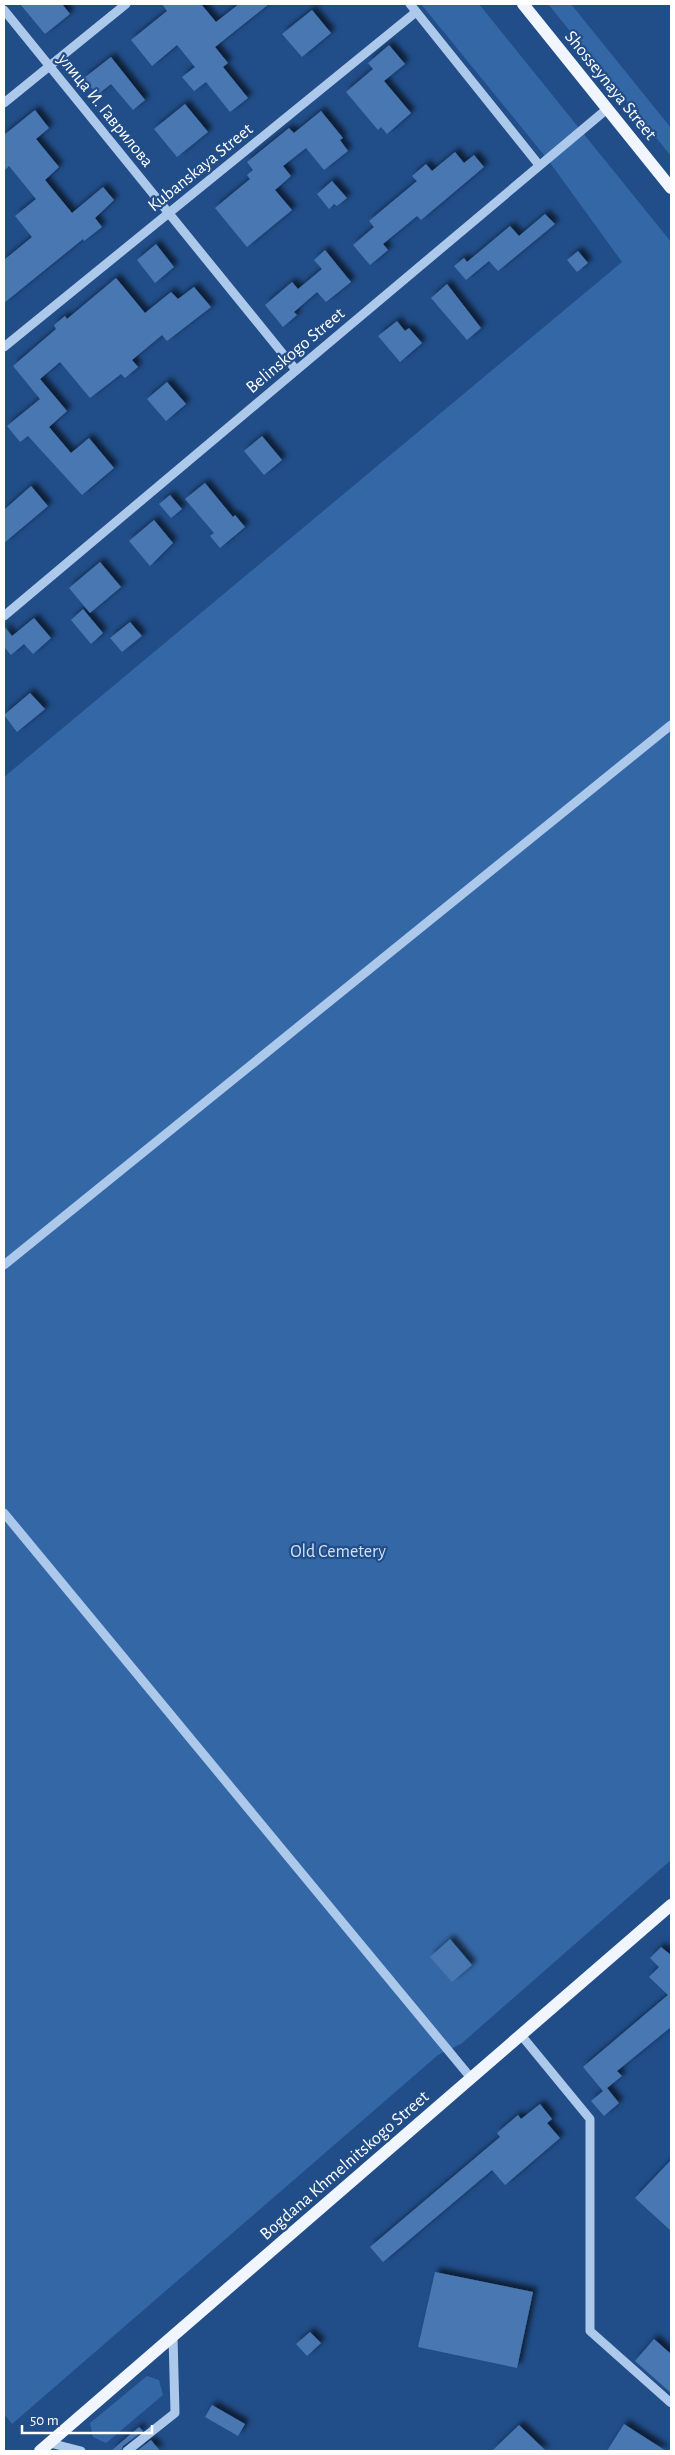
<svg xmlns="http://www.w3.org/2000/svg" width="675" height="2455" font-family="'Alegreya Sans',sans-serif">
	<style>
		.green { fill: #3467a5 }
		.building { fill: #4977b1; filter: url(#shadow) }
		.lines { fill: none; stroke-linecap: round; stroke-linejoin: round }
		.minor { stroke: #acc8ea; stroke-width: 9 }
		.major { stroke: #f0f5fe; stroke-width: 12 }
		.labels { text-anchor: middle; stroke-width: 4.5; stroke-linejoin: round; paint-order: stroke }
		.street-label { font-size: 18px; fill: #fff; stroke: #214d88 }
		.park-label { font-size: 18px; fill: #d0e2f8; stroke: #214d88 }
	</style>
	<defs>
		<filter id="shadow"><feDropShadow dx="4.5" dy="-4.5" stdDeviation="2.5" flood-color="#0009"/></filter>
	</defs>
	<rect width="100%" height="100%" fill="#214d88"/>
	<g class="green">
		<polygon points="421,4 479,4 671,242 671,1860 461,2044 438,2055 12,2424 4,2414 4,777 622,262 548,160"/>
		<polygon points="548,4 571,4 671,128 671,156"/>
		<polygon points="147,2376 159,2380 163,2395 106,2443 93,2437 90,2423"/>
	</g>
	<g class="building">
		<polygon points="20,4 62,4 70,14 45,34"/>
		<polygon points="162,4 201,4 216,22 239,4 269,4 215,47 228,63 223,67 248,98 230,112 206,82 194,91 182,77 195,67 177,45 152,66 131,40 167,11"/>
		<polygon points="312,10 331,33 302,57 282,34"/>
		<polygon points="389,45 405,64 384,81 411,113 387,134 381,127 378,130 346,92 373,69 368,63"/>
		<polygon points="111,57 145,100 133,110 111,84 97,95 84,78"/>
		<polygon points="185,104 208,132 177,157 154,129"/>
		<polygon points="35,110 49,128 36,139 59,167 45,180 72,213 103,187 114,200 95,218 102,227 84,241 83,239 4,303 4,260 32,237 15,216 36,199 9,166 4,171 4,135"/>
		<polygon points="321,111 343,138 340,140 348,151 324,170 306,148 283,166 291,176 275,190 292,210 247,247 215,208 250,179 247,175 253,170 247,162 289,128 294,133"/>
		<polygon points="455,152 464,163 474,155 484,167 421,220 417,216 383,244 388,250 370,265 353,245 374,227 369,221 417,181 412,176 426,164 432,171"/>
		<polygon points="332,181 347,198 337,206 334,204 329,209 317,194"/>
		<polygon points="545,214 555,224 498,271 489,261 466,280 454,266 464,258 467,262 510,226 519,236"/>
		<polygon points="156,244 174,267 155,283 137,260"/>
		<polygon points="325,250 351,282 326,302 317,292 294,312 297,315 283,327 265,305 292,282 298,289 322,269 314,260"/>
		<polygon points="578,251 588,263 577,272 567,260"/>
		<polygon points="116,278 145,313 171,292 178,299 194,287 211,307 167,341 162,335 132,360 138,367 125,378 121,374 90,398 60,362 40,379 67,411 49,427 71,453 89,438 114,468 82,495 28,436 20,442 7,426 40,399 13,366 56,329 54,325 65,316 67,319"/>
		<polygon points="447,284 481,328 467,340 431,298"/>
		<polygon points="397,321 405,331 409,328 422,343 400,362 378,336"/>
		<polygon points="167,382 186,404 166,421 147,399"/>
		<polygon points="262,436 282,460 264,475 244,451"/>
		<polygon points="205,483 233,517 235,515 245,527 220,548 210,536 214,533 185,499"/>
		<polygon points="31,486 48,506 4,543 4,510"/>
		<polygon points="170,495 182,509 171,518 159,504"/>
		<polygon points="154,520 173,543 150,566 129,541"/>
		<polygon points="100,562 121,587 90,613 69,588"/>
		<polygon points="83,609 103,633 91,644 71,620"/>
		<polygon points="34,618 51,638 33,654 24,644 11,655 4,647 4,626 12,636"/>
		<polygon points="130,622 142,636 122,652 110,638"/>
		<polygon points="30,693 45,709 17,732 4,715"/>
		<polygon points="450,1939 472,1965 452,1982 430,1957"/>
		<polygon points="661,1947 671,1955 671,2027 617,2071 622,2076 607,2088 619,2103 604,2116 591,2101 603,2091 583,2067 668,1995 649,1977 659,1967 650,1958"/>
		<polygon points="540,2104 552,2119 547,2123 560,2138 505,2185 492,2170 383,2262 370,2247 500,2137 497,2133 518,2115 521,2119"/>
		<polygon points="671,2160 671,2231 635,2198"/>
		<polygon points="435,2272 533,2292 517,2368 418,2347"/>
		<polygon points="310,2332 321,2343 307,2356 296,2344"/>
		<polygon points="654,2339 671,2354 671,2393 635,2361"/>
		<polygon points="212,2405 245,2424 238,2436 205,2417"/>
		<polygon points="624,2424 666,2451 607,2451"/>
		<polygon points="519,2425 546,2451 492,2451"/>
		<polygon points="139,2427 143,2431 123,2446 121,2451 111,2451"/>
		<polygon points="151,2440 160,2451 137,2451"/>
	</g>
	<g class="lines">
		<g class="minor">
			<polyline points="410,4 539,165"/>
			<polyline points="4,10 296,370"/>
			<polyline points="4,103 126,4"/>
			<polyline points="4,347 416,12"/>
			<polyline points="4,616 607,109"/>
			<polyline points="4,1265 671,725"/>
			<polyline points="4,1513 471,2078"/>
			<polyline points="521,2035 590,2119 590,2331 671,2403"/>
			<polyline points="50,2443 81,2451"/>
			<polyline points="127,2451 175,2413 173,2336"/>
		</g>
		<g class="major">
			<polyline points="523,4 671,188"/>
			<polyline points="40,2451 671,1905"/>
		</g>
	</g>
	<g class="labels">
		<g class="street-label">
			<text transform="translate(611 85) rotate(51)" y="6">Shosseynaya Street</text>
			<text transform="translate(106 110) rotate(51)" y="6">улица И. Гаврилова</text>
			<text transform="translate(200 167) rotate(-39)" y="6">Kubanskaya Street</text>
			<text transform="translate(295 350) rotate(-40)" y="6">Belinskogo Street</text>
			<text transform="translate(344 2165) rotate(-41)" y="6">Bogdana Khmelnitskogo Street</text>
		</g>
		<g class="park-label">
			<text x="338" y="1557">Old Cemetery</text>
		</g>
	</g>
	<rect width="675" height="2455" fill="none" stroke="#ffffff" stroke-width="10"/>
	<path d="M22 2425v8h130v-8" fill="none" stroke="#ffffff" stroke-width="2.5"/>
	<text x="30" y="2425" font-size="15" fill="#ffffff" stroke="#214d88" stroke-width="4" paint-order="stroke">50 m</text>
</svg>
